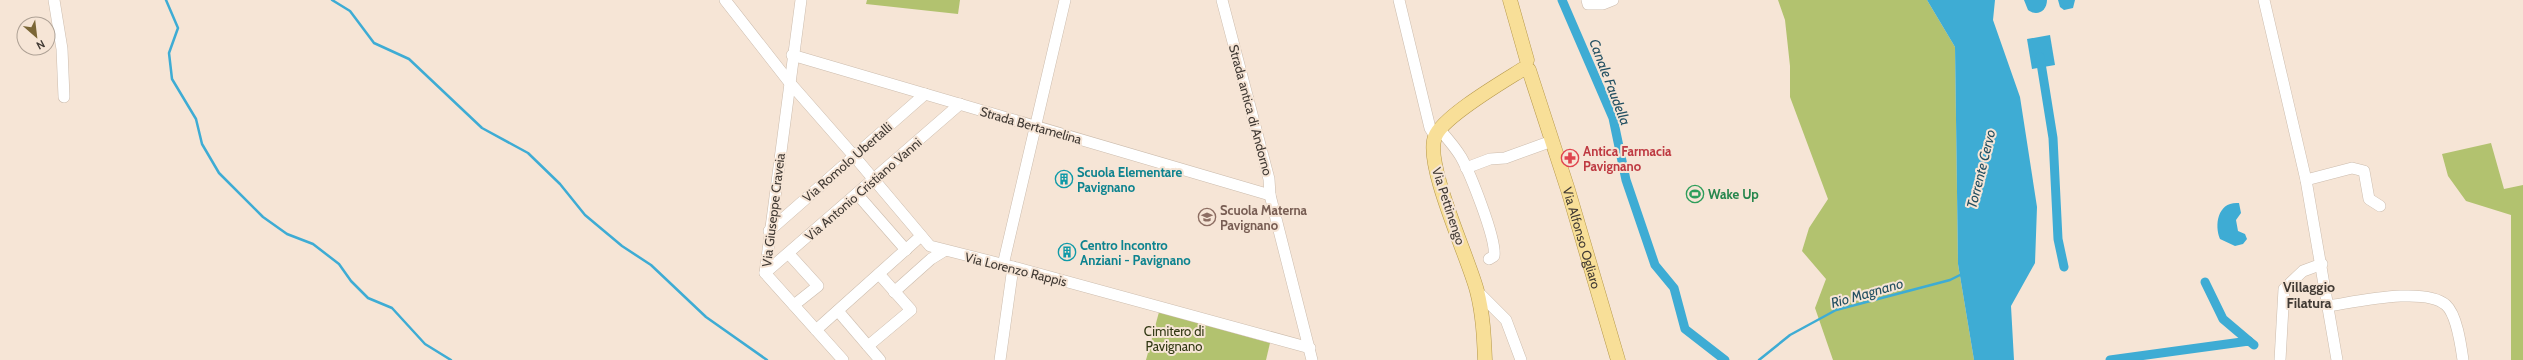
<svg xmlns="http://www.w3.org/2000/svg" width="2523" height="360" font-family="Cabin,sans-serif">
	<style>
		.green { fill: #b2c26f }
		.water { fill: #3eacd4 }
		.lines { fill: none; stroke-linecap: round; stroke-linejoin: round }
		.stream { stroke: #3eacd4; stroke-width: 2.5 }
		.canal { stroke: #3eacd4; stroke-width: 9 }
		.minor-casing { stroke: #ccbcad; stroke-width: 12 }
		.major-casing { stroke: #b59749; stroke-width: 15 }
		.minor { stroke: #fff; stroke-width: 11 }
		.major { stroke: #f8df98; stroke-width: 14 }
		.labels { text-anchor: middle; stroke-width: 4; stroke-linejoin: round; paint-order: stroke }
		.street-label { font-size: 13px; fill: #413a34; stroke: #f6e5d6 }
		.health-label { font-size: 13px; font-weight: bold; fill: #be3a42; stroke: #f6e5d6; text-anchor: start }
		.culture-label { font-size: 13px; font-weight: bold; fill: #0d838f; stroke: #f6e5d6; text-anchor: start }
		.leisure-label { font-size: 13px; font-weight: bold; fill: #27864d; stroke: #f6e5d6; text-anchor: start }
		.education-label { font-size: 13px; font-weight: bold; fill: #785e54; stroke: #f6e5d6; text-anchor: start }
		.park-label { font-size: 13px; fill: #303712; stroke: #f6e5d6 }
		.water-label { font-size: 14px; font-style: italic; fill: #235062; stroke: #f6e5d6 }
		.neighbourhood-label { font-size: 14px; font-weight: bold; fill: #413a34; stroke: #f6e5d6 }
	</style>
	<rect width="100%" height="100%" fill="#f6e5d6"/>
	<g class="green">
		<polygon points="867,0 960,0 958,14 866,4"/>
		<polygon points="1778,0 1927,0 1955,47 1958,264 1974,360 1833,360 1815,308 1826,279 1802,251 1809,228 1828,199 1790,97 1790,66 1785,20"/>
		<polygon points="2491,143 2504,189 2523,185 2523,360 2511,360 2511,215 2466,201 2448,176 2442,154"/>
		<polygon points="1159,312 1270,343 1266,360 1146,360"/>
	</g>
	<g class="water">
		<polygon points="1927,0 1995,0 1993,20 2020,97 2037,207 2035,263 2011,306 2014,360 1974,360 1958,264 1955,47"/>
		<path d="M2024 0H2047C2047 11 2037 17 2028 10Z"/>
		<polygon points="2058,0 2075,0 2073,8 2064,10 2060,7"/>
		<polygon points="2050,35 2055,65 2032,69 2027,39"/>
		<path d="M2239 203 2241 213 2236 220 2238 231 2245 234 2247 239 2243 244 2235 246 2220 239C2214 224 2218 201 2239 203Z"/>
	</g>
	<g class="lines">
		<g class="stream">
			<polyline points="166,0 178,28 169,53 172,79 196,119 202,144 219,173 263,217 287,234 313,244 339,264 351,281 368,298 392,308 425,344 451,360"/>
			<polyline points="332,0 350,11 374,43 409,59 482,128 528,153 560,184 585,215 622,246 651,265 706,317 767,360"/>
			<polyline points="1759,360 1790,335 1836,310 1950,280 1962,274"/>
		</g>
		<g class="canal">
			<polyline points="1562,0 1613,118 1626,180 1655,265 1674,288 1685,329 1725,360"/>
			<polyline points="2040,57 2053,138 2058,239 2064,267"/>
			<polyline points="2205,282 2223,319 2249,341"/>
			<polyline points="2110,360 2249,341 2254,345"/>
		</g>
		<defs>
			<g id="minor">
				<polyline points="54,0 62,49 64,97"/>
				<polyline points="725,0 790,83 854,156 930,246 1013,267 1310,348"/>
				<polyline points="801,0 765,273 843,360"/>
				<polyline points="1222,0 1269,179 1270,195 1312,360"/>
				<polyline points="1399,0 1430,128 1435,136"/>
				<polyline points="1587,0 1588,4 1603,4 1613,0"/>
				<polyline points="2264,0 2306,180 2337,360"/>
				<polyline points="792,55 1270,195"/>
				<path d="M1440 130C1447 138 1455 147 1461 157 1470 173 1497 240 1494 256L1489 259"/>
				<polyline points="1466,168 1490,159 1505,158 1552,141"/>
				<polyline points="2306,180 2352,168 2364,171 2369,199 2380,206"/>
				<polyline points="857,194 906,250"/>
				<polyline points="769,231 925,94"/>
				<polyline points="789,254 818,286 794,305"/>
				<polyline points="1003,265 1065,0"/>
				<polyline points="765,273 960,104"/>
				<polyline points="1477,291 1506,320 1521,360"/>
				<polyline points="894,292 931,259 944,251"/>
				<path d="M2328 306C2356 302 2425 286 2446 305 2457 315 2461 346 2463 360"/>
				<polyline points="838,311 880,360"/>
				<polyline points="816,330 921,236"/>
				<polyline points="868,346 911,310 879,274"/>
				<polyline points="1000,360 1013,267"/>
				<polyline points="2280,360 2284,289 2303,271 2322,264"/>
			</g>
			<g id="major">
				<polyline points="1510,0 1527,60"/>
				<path id="s1" d="M1529 70 1568 190 1618 360"/>
				<path d="M1485 360C1484 337 1483 314 1477 291 1469 259 1424 164 1435 137 1442 117 1504 81 1523 69"/>
			</g>
		</defs>
		<use href="#minor" class="minor-casing"/>
		<use href="#major" class="major-casing"/>
		<use href="#minor" class="minor"/>
		<use href="#major" class="major"/>
	</g>
	<defs>
		<symbol id="pharmacy-ring" viewBox="-11 -11 22 22"><circle r="9.5" fill="#f6e5d6" stroke="#e0444e" stroke-width="1.5"/><path d="M-2-6h4v4h4v4h-4v4h-4v-4h-4v-4h4Z" fill="#e0444e"/></symbol>
		<symbol id="building-ring" viewBox="-11 -11 22 22"><circle r="9.5" fill="#f6e5d6" stroke="#0f9aa8" stroke-width="1.5"/><path d="M-4-6H4V6H1V3H-1V6H-4ZM-2.5-4.3h1.7v1.8h-1.7ZM.8-4.3h1.7v1.8H.8ZM-2.5-1h1.7V.8h-1.7ZM.8-1h1.7V.8H.8Z" fill="#0f9aa8"/></symbol>
		<symbol id="stadium-ring" viewBox="-11 -11 22 22"><circle r="9.5" fill="#f6e5d6" stroke="#2e9e5b" stroke-width="1.5"/><path d="M0-5a6.5 5 0 1 0 0 10a6.5 5 0 1 0 0-10ZM-3.5-1.8h7v3.6h-7Z" fill="#2e9e5b"/></symbol>
		<symbol id="school-ring" viewBox="-11 -11 22 22"><circle r="9.5" fill="#f6e5d6" stroke="#8d6e63" stroke-width="1.5"/><path d="M0-5L7-2L0 1L-7-2ZM-4 1L0 2.5L4 1V4Q0 6-4 4Z" fill="#8d6e63"/></symbol>
	</defs>
	<g fill-rule="evenodd">
		<use href="#pharmacy-ring" x="1560" y="148" width="20" height="20"/>
		<use href="#building-ring" x="1054" y="169" width="20" height="20"/>
		<use href="#stadium-ring" x="1685" y="184" width="20" height="20"/>
		<use href="#school-ring" x="1197" y="207" width="20" height="20"/>
		<use href="#building-ring" x="1057" y="242" width="20" height="20"/>
	</g>
	<g class="labels">
		<g class="street-label">
			<text transform="translate(1251 110) rotate(75)" y="5">Strada antica di Andorno</text>
			<text transform="translate(1031 125) rotate(16)" y="5">Strada Bertamelina</text>
			<text transform="translate(847 162) rotate(-41)" y="5">Via Romolo Ubertalli</text>
			<text transform="translate(863 189) rotate(-41)" y="5">Via Antonio Cristiano Vanni</text>
			<text transform="translate(1449 206) rotate(72)" y="5">Via Pettinengo</text>
			<text transform="translate(773 210) rotate(-83)" y="5">Via Giuseppe Craveia</text>
			<text dy="5" stroke="none"><textPath href="#s1" startOffset="176">Via Alfonso Ogliaro</textPath></text>
			<text transform="translate(1016 269) rotate(14)" y="5">Via Lorenzo Rappis</text>
		</g>
		<g class="health-label">
			<text x="1583" y="156">Antica Farmacia<tspan x="1583" dy="15">Pavignano</tspan></text>
		</g>
		<g class="culture-label">
			<text x="1077" y="177">Scuola Elementare<tspan x="1077" dy="15">Pavignano</tspan></text>
			<text x="1080" y="250">Centro Incontro<tspan x="1080" dy="15">Anziani - Pavignano</tspan></text>
		</g>
		<g class="leisure-label">
			<text x="1708" y="199">Wake Up</text>
		</g>
		<g class="education-label">
			<text x="1220" y="215">Scuola Materna<tspan x="1220" dy="15">Pavignano</tspan></text>
		</g>
		<g class="park-label">
			<text x="1174" y="336">Cimitero di<tspan x="1174" dy="15">Pavignano</tspan></text>
		</g>
		<g class="water-label">
			<text transform="translate(1610 82) rotate(69)" y="5">Canale Faudella</text>
			<text transform="translate(1981 169) rotate(-76)" y="5">Torrente Cervo</text>
			<text transform="translate(1867 293) rotate(-16)" y="5">Rio Magnano</text>
		</g>
		<g class="neighbourhood-label">
			<text x="2309" y="292">Villaggio<tspan x="2309" dy="16">Filatura</tspan></text>
		</g>
	</g>
	<g transform="translate(36 36) rotate(152)"><circle r="19" fill="#f6e5d6" stroke="#aea195"/>
	<path d="M0-3L7 15L0 10L-7 15Z" fill="#7b6636"/>
	<text y="-6" font-size="11" font-weight="bold" text-anchor="middle" fill="#413a34">N</text>
	</g>
</svg>
